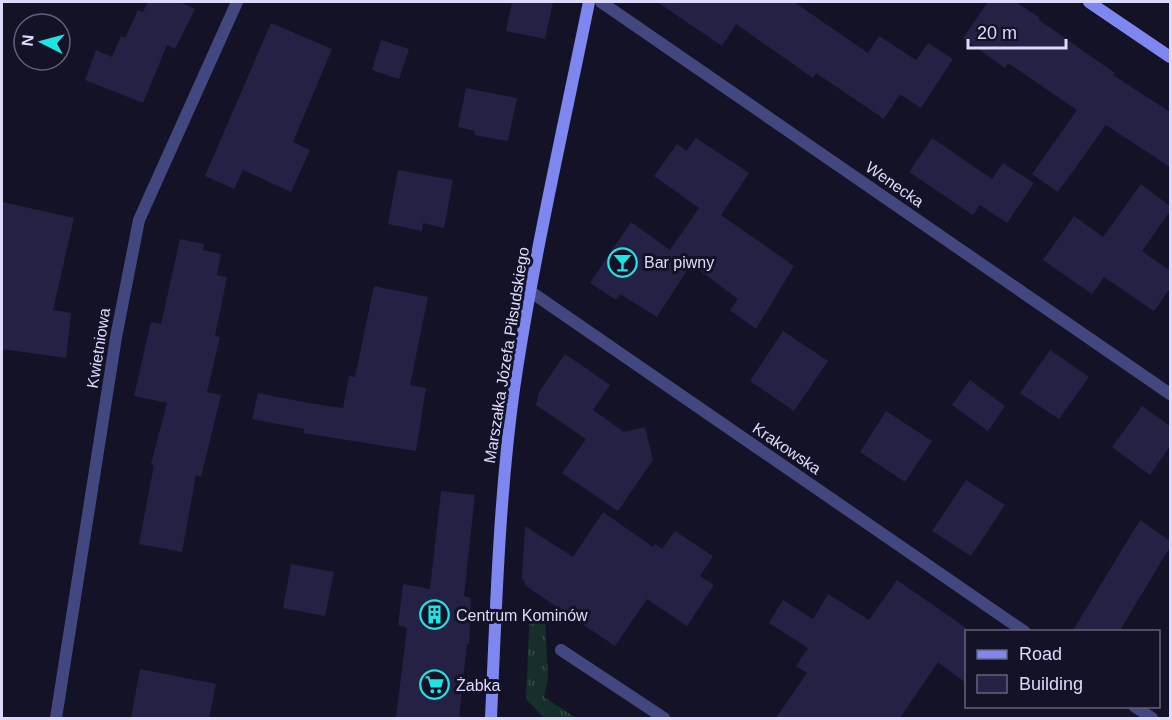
<svg xmlns="http://www.w3.org/2000/svg" width="1172" height="720" font-family="Arial,sans-serif">
	<style>
		.grass { fill: url(#grass-tufts) }
		.building { fill: #242144 }
		.lines { fill: none; stroke-linecap: round; stroke-linejoin: round }
		.lane { stroke: #43477f; stroke-width: 12 }
		.street { stroke: #43477f; stroke-width: 12 }
		.secondary { stroke: #7e87f0; stroke-width: 12 }
		.labels { text-anchor: middle; stroke-width: 6; stroke-linejoin: round; paint-order: stroke }
		.street-label { font-size: 16px; fill: #dcdbfb; stroke: #141226 }
		.poi-label { font-size: 16px; fill: #dcdbfb; stroke: #141226; text-anchor: start }
	</style>
	<defs>
		<pattern id="grass-tufts" width="24" height="20" patternUnits="userSpaceOnUse" patternTransform="scale(1.5)"><rect width="24" height="20" fill="#162f2b"/><path d="M3 7l-1-3M5 7V3M7 7l1-3M15 17l-1-3M17 17v-4M19 17l1-3" fill="none" stroke="#374d4b"/></pattern>
	</defs>
	<rect width="100%" height="100%" fill="#141226"/>
	<polygon class="grass" points="530,608 545,614 548,679 544,697 576,718 544,718 526,699"/>
	<g class="building">
		<polygon points="148,2 180,2 195,9 175,49 167,45 143,103 85,80 96,50 112,57 121,36 125,38 138,10 143,12"/>
		<polygon points="512,2 553,2 545,39 506,31"/>
		<polygon points="657,2 794,2 868,53 879,36 916,60 928,43 953,59 921,108 900,94 884,119 816,73 813,78 736,24 722,46"/>
		<polygon points="988,2 1016,2 1040,18 1039,20 1115,73 1113,75 1170,112 1170,167 1106,125 1058,192 1032,174 1077,110 1008,63 1005,68 963,38"/>
		<polygon points="271,23 332,49 293,142 310,150 291,192 243,170 234,189 205,176"/>
		<polygon points="381,40 409,49 399,79 372,70"/>
		<polygon points="466,88 517,98 508,141 474,135 475,131 458,127"/>
		<polygon points="696,138 749,173 721,215 794,266 756,329 730,310 738,299 691,264 657,317 620,294 616,300 590,283 631,222 670,250 699,208 654,176 677,144 686,151"/>
		<polygon points="932,138 992,179 1003,163 1034,183 1007,223 980,205 973,215 909,172"/>
		<polygon points="398,170 453,180 444,228 423,223 422,231 388,224"/>
		<polygon points="1141,184 1170,206 1170,211 1142,251 1170,271 1170,288 1154,311 1104,277 1092,294 1043,260 1074,216 1103,237"/>
		<polygon points="2,202 74,218 53,310 71,313 66,358 2,349"/>
		<polygon points="180,239 204,244 203,250 221,254 217,275 227,277 215,336 220,337 207,392 221,395 201,477 196,475 182,552 139,544 154,465 151,464 167,403 134,396 151,322 161,324"/>
		<polygon points="374,286 428,297 410,385 426,388 416,451 303,433 304,429 252,419 258,393 308,403 343,408 349,376 355,377"/>
		<polygon points="783,331 828,361 794,411 750,381"/>
		<polygon points="1050,350 1089,377 1059,419 1020,393"/>
		<polygon points="565,354 610,385 593,410 624,432 645,427 653,460 618,511 562,473 586,439 536,405 539,392"/>
		<polygon points="970,380 1005,406 988,431 952,405"/>
		<polygon points="1142,406 1170,426 1170,446 1150,475 1112,447"/>
		<polygon points="886,411 932,441 905,482 860,452"/>
		<polygon points="966,480 1005,505 971,556 932,531"/>
		<polygon points="441,491 475,495 464,596 471,598 469,644 467,644 459,718 396,718 407,628 398,625 403,584 430,589"/>
		<polygon points="603,512 653,547 655,544 662,549 675,531 713,556 700,576 714,585 687,626 647,599 615,646 526,586 522,577 525,526 573,557"/>
		<polygon points="1140,520 1170,541 1170,547 1119,632 1072,632"/>
		<polygon points="291,564 334,572 325,616 283,608"/>
		<polygon points="897,580 966,628 966,683 938,662 900,718 776,718 807,673 796,666 808,648 769,623 783,600 813,619 828,594 869,620"/>
		<polygon points="140,669 216,684 209,718 131,718"/>
	</g>
	<g class="lines">
		<polyline class="lane" points="561,650 664,718"/>
		<g class="street">
			<polyline points="601,2 1170,394"/>
			<polyline points="531,292 1025,632"/>
			<polyline points="1134,706 1152,718"/>
			<polyline points="56,718 116,337 139,220 237,2"/>
		</g>
		<g class="secondary">
			<polyline points="1089,2 1170,57"/>
			<path d="M491 718C496 609 499 498 514 389 533 259 563 130 589 2"/>
		</g>
	</g>
	<defs>
		<symbol id="bar-ring" viewBox="-11 -11 22 22"><circle r="9.5" fill="#141226" stroke="#1ee4e3" stroke-width="1.5"/><path d="M-6-5H6L.8 .8V4.5H3.5V6h-7V4.5H-.8V.8Z" fill="#1ee4e3"/></symbol>
		<symbol id="building-ring" viewBox="-11 -11 22 22"><circle r="9.5" fill="#141226" stroke="#1ee4e3" stroke-width="1.5"/><path d="M-4-6H4V6H1V3H-1V6H-4ZM-2.5-4.3h1.7v1.8h-1.7ZM.8-4.3h1.7v1.8H.8ZM-2.5-1h1.7V.8h-1.7ZM.8-1h1.7V.8H.8Z" fill="#1ee4e3"/></symbol>
		<symbol id="supermarket-ring" viewBox="-11 -11 22 22"><circle r="9.5" fill="#141226" stroke="#1ee4e3" stroke-width="1.5"/><path d="M-6-5.5h2.5l.6 2H6L4.5 2H-2.5L-4.4-4H-6ZM-1.5 3.2a1.3 1.3 0 1 0 .1 0ZM3 3.2a1.3 1.3 0 1 0 .1 0Z" fill="#1ee4e3"/></symbol>
	</defs>
	<g fill-rule="evenodd">
		<use href="#bar-ring" x="606" y="246" width="33" height="33"/>
		<use href="#building-ring" x="418" y="598" width="33" height="33"/>
		<use href="#supermarket-ring" x="418" y="668" width="33" height="33"/>
	</g>
	<g class="labels">
		<g class="street-label">
			<text transform="translate(895 184) rotate(35)" y="6">Wenecka</text>
			<text transform="translate(98 348) rotate(-81)" y="6">Kwietniowa</text>
			<text transform="translate(506 355) rotate(-81)" y="6">Marszałka Józefa Piłsudskiego</text>
			<text transform="translate(787 448) rotate(34)" y="6">Krakowska</text>
		</g>
		<g class="poi-label">
			<text x="644" y="268">Bar piwny</text>
			<text x="456" y="621">Centrum Kominów</text>
			<text x="456" y="691">Żabka</text>
		</g>
	</g>
	<rect width="1172" height="720" fill="none" stroke="#dcdbfb" stroke-width="6"/>
	<rect x="965" y="630" width="195" height="78" fill="#141226" stroke="#64627b" stroke-width="1.5"/>
	<rect x="977" y="650" width="30" height="9" fill="#7e87f0" stroke="#64627b" stroke-width="1.5"/>
	<text x="1019" y="660" font-size="18" fill="#dcdbfb">Road</text>
	<rect x="977" y="675" width="30" height="18" fill="#242144" stroke="#64627b" stroke-width="1.5"/>
	<text x="1019" y="690" font-size="18" fill="#dcdbfb">Building</text>
	<g transform="translate(42 42) rotate(276)"><circle r="28" fill="#141226" stroke="#64627b" stroke-width="1.5"/>
	<path d="M0-4.5L10 22L0 15L-10 22Z" fill="#1ee4e3"/>
	<text y="-9" font-size="16" font-weight="bold" text-anchor="middle" fill="#dcdbfb">N</text>
	</g>
	<path d="M968 39v9h98v-9" fill="none" stroke="#dcdbfb" stroke-width="3"/>
	<text x="977" y="39" font-size="18" fill="#dcdbfb" stroke="#141226" stroke-width="4.5" paint-order="stroke">20 m</text>
</svg>
